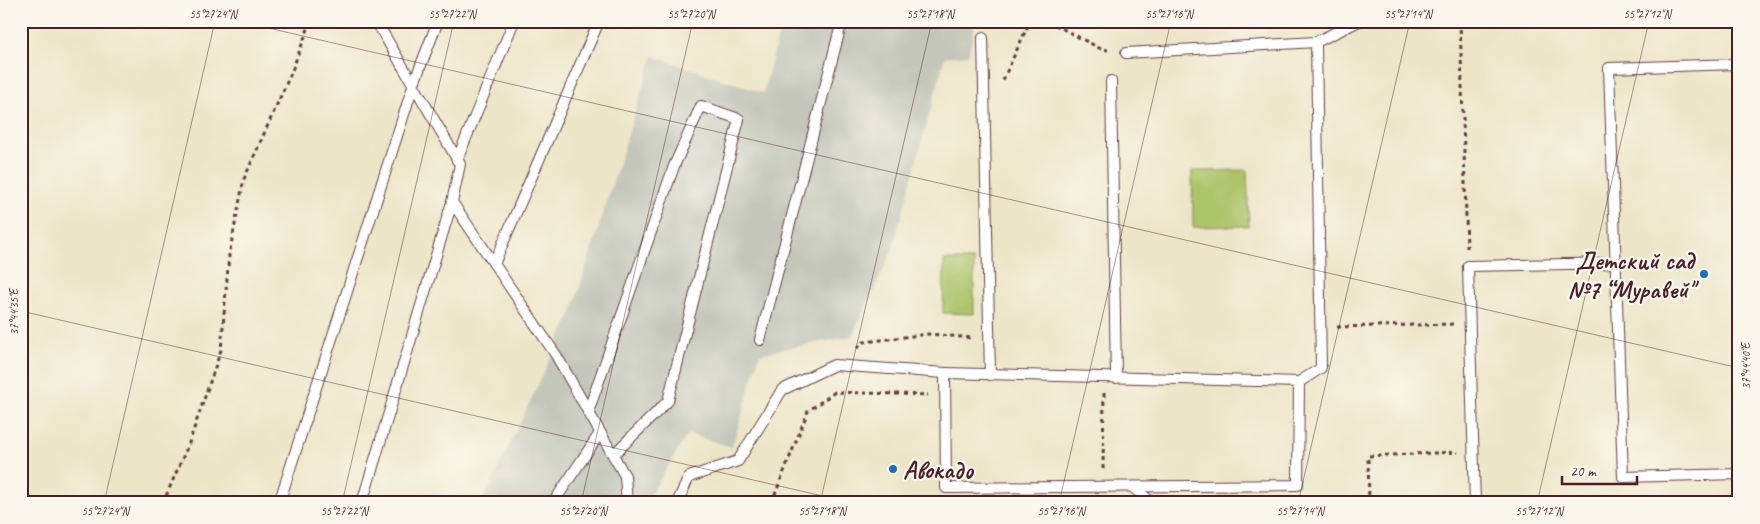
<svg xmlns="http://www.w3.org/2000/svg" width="1760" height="524" font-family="Caveat,sans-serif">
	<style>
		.industrial { fill: #c3c6b9 }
		.green { fill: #acc46a; stroke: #7b724a }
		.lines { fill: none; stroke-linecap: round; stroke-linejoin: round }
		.lane-casing { stroke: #623d42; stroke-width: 12 }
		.path { stroke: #623d42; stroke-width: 3; stroke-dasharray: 4 4; stroke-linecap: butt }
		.lane { stroke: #fff; stroke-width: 10 }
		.ticks { fill: none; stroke: #4a1f2b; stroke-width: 1; stroke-opacity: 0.45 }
		.poi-dot { fill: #1f6fb2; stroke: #fbf7ec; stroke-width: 2 }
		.labels { text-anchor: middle; stroke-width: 4.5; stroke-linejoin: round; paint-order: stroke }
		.poi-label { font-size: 25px; font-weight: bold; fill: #4a1f2b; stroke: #fbf7ec; text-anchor: end }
		.neatline { fill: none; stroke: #4a1f2b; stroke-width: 2 }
		.ticks-label { font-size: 12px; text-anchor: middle; fill: #4a1f2b }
	</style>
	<rect width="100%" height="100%" fill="#fbf7ec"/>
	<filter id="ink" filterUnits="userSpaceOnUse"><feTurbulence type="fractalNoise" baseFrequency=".02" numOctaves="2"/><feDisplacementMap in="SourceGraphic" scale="10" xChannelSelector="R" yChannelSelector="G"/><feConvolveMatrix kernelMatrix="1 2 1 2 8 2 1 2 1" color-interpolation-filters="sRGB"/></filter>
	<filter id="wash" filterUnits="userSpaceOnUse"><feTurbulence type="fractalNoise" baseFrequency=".0096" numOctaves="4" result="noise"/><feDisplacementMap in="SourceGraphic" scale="20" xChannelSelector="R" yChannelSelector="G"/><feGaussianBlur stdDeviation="1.12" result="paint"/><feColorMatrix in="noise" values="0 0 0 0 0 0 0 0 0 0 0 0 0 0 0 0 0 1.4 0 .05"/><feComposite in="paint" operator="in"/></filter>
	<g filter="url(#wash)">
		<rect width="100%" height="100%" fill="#ece5c7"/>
		<polygon class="industrial" points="782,21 976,21 968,55 945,57 892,251 852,336 760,354 732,447 688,434 645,503 480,503 492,482 571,315 653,56 763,93"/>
		<g class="green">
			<polygon points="1247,170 1249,226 1193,227 1192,171"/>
			<polygon points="944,260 974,260 974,314 943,313"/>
		</g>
	</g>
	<g filter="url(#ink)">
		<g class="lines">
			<defs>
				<g id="lane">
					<polyline points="376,21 460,164 452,202 556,355 625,476 627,503"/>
					<polyline points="983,38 990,375"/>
					<polyline points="1126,53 1316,42"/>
					<polyline points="1739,64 1609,68 1623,477 1739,474"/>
					<polyline points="1111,81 1116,378"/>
					<polyline points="457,160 514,21"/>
					<polyline points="494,264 599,21"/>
					<polyline points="760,340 842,21"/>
					<polyline points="1299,382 1298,485 946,488 945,373 1299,382 1321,368 1316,42 1359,21"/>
					<polyline points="588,412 674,166 701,106 739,119 668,401 613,455"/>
					<polyline points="1132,487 1153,503"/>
					<polyline points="279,503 414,83 438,21"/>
					<polyline points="362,503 452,202"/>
					<polyline points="553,503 600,433"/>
					<polyline points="677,503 689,477 738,461 782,390 834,365 945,373"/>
					<polyline points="1475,503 1468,266 1616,263"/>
				</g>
			</defs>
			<use href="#lane" class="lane-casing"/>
			<g class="path">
				<polyline points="1048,21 1101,49 1108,50"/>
				<polyline points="1460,21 1467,248"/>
				<polyline points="1003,80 1030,21"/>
				<polyline points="1337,327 1454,324"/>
				<polyline points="857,348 864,342 929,334 973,338"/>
				<polyline points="1103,469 1104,393"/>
				<polyline points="163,503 189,443 221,350 229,255 244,179 291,73 311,21"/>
				<polyline points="781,503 772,502 808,411 835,392 928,395"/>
				<polyline points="1369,503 1368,456 1458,452"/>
			</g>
			<use href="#lane" class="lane"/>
		</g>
	</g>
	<path class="ticks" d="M238 21 1739 368M1708 21 1739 28M21 311 853 503M104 503 215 21M342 503 454 21M581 503 693 21M820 503 932 21M1059 503 1171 21M1298 503 1410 21M1537 503 1649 21"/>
	<g class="poi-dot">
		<circle cx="1704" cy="274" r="5"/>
		<circle cx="893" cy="469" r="5"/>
	</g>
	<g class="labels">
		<g class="poi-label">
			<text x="1694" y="269">Детский сад<tspan x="1694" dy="29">№7 “Муравей"</tspan></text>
			<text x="903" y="478" text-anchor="start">Авокадо</text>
		</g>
	</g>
	<rect width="1760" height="524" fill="none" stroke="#fbf7ec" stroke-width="55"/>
	<path d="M1562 476v8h75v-8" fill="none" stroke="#4a1f2b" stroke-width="2.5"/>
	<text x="1570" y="476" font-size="15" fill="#4a1f2b" stroke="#fbf7ec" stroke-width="4" paint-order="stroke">20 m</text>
	<rect x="28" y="28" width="1704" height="468" class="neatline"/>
	<g class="ticks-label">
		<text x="213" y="18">55°27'24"N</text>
		<text x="452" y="18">55°27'22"N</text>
		<text x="691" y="18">55°27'20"N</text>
		<text x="930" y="18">55°27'18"N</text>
		<text x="1169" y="18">55°27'16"N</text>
		<text x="1408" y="18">55°27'14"N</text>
		<text x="1647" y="18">55°27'12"N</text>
		<text transform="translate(14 312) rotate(-90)" y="4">37°44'35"E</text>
		<text transform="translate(1746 366) rotate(-90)" y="4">37°44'40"E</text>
		<text x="105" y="515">55°27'24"N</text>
		<text x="344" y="515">55°27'22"N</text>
		<text x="583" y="515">55°27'20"N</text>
		<text x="822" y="515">55°27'18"N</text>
		<text x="1061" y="515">55°27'16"N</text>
		<text x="1300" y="515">55°27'14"N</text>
		<text x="1539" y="515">55°27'12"N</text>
	</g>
</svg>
